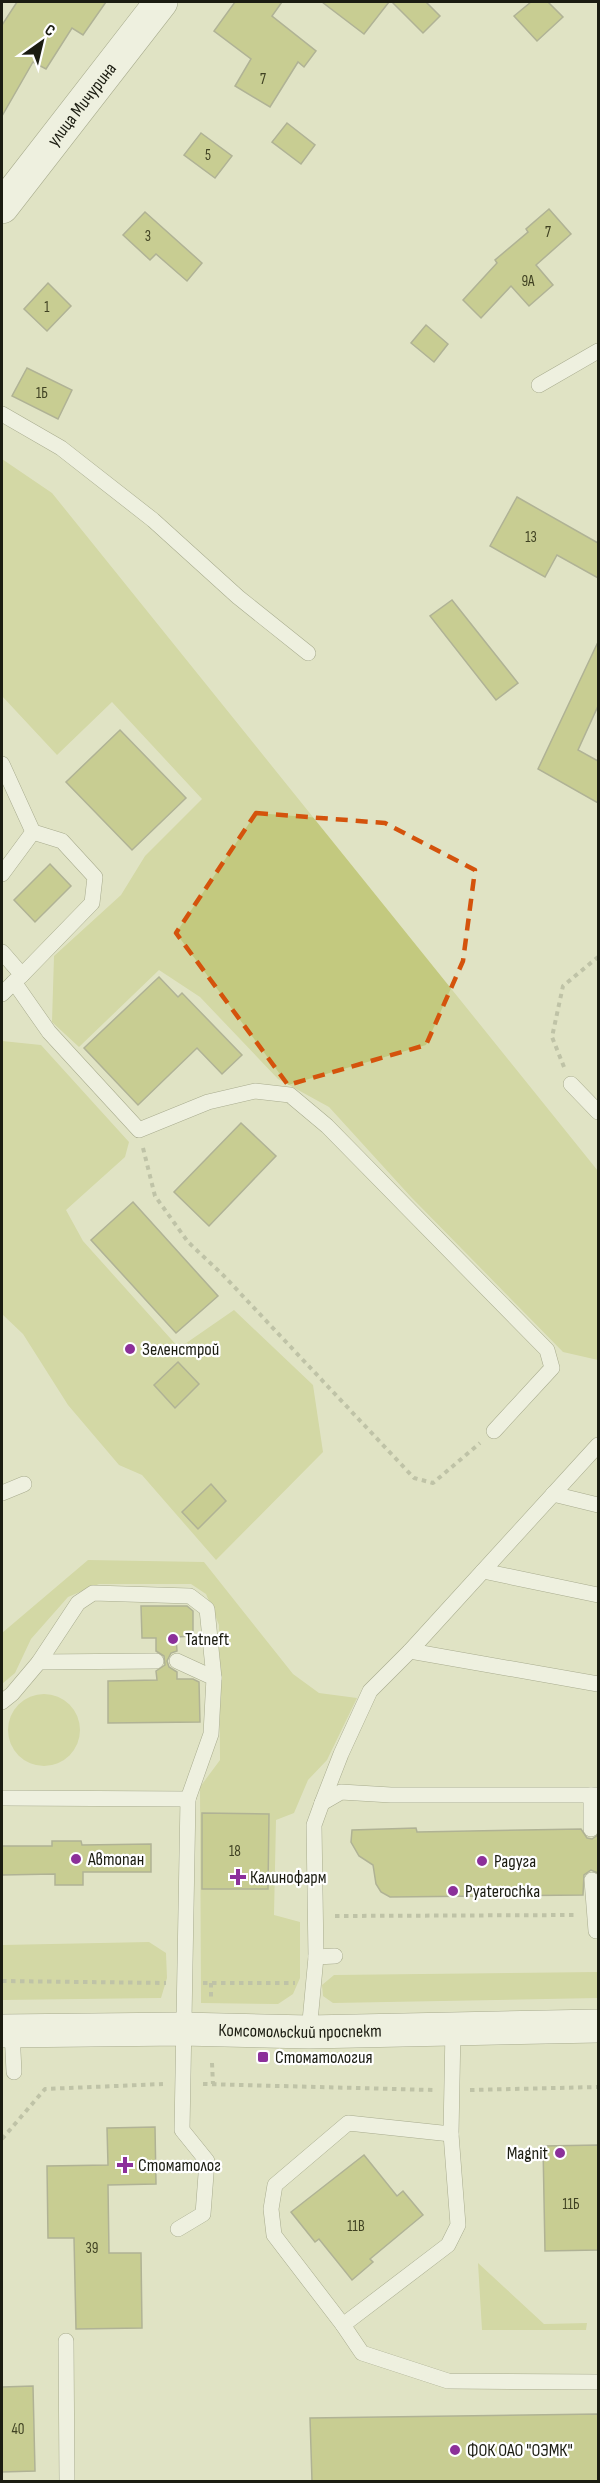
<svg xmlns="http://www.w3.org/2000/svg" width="600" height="2483" font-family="'Sofia Sans Condensed',sans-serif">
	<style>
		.green { fill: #c3c97f }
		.building { fill: #abb155; stroke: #75775b; stroke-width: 1.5 }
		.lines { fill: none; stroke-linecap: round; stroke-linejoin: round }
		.service-casing { stroke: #65684c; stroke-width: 16 }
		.secondary-casing { stroke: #65684c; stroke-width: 34 }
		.path { stroke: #989b83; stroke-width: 4; stroke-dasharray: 4.5 4.5; stroke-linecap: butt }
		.service { stroke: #fff; stroke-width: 15 }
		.secondary { stroke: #fff; stroke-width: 33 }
		.marked { fill: none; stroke: #d4530c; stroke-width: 4.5; stroke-dasharray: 12 8; stroke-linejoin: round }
		.poi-dot { fill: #8c309a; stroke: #fff; stroke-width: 2 }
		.labels { text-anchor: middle; stroke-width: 4.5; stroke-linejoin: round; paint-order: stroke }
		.number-label { font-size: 15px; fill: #3f4122 }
		.street-label { font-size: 18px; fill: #1b1c11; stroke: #fff }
		.poi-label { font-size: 18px; fill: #1b1c11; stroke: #fff; text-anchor: start }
	</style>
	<rect width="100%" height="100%" fill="#e0e3c4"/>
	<g class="green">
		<polygon points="2,459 52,493 598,1171 598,1360 563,1352 411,1197 329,1107 278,1079 200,997 159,970 79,1047 52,1022 54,956 121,895 145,856 202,799 112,702 57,755 2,696"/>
		<polygon points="2,1041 41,1045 129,1142 125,1157 66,1210 83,1241 179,1348 234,1310 313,1385 323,1452 216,1560 142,1475 119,1465 68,1405 23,1334 2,1314"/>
		<polygon points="88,1560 204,1562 293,1674 319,1693 357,1698 327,1760 308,1780 294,1813 276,1820 274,1915 300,1922 300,1978 293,1994 278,2004 201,2003 200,1787 220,1760 219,1625 206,1594 191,1584 99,1584 68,1597 31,1639 15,1673 2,1684 2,1633"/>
		<circle cx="44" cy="1730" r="36"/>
		<polygon points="149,1942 166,1953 167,1978 161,1998 2,2000 2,1945"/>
		<polygon points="598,1972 598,1998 333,2003 323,1996 322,1985 334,1975"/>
		<polygon points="478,2263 544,2324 587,2323 586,2330 482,2330"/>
	</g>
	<g class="building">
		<polygon points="17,2 106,2 83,35 72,28 46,69 33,62 2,116 2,25"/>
		<polygon points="235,2 282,2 272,16 316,51 304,67 298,62 270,107 235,86 251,59 214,31"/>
		<polygon points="322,2 389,2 364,34"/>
		<polygon points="392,2 426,2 440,16 423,33"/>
		<polygon points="531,2 548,2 563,17 537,41 514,16"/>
		<polygon points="287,123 315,145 301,164 272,142"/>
		<polygon points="201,133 232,156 215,178 184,155"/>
		<polygon points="549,209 571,234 536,265 553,285 529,306 511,286 481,318 463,300 497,263 495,260 528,232 526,229"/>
		<polygon points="145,212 202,263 187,281 156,254 150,260 123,235"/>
		<polygon points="48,283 71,306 47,331 24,309"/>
		<polygon points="426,325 448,344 434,362 411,343"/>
		<polygon points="27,368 72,390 58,419 12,396"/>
		<polygon points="517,497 598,543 598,578 557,555 545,577 490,546"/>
		<polygon points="452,600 518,683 496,700 430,616"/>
		<polygon points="598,642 598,706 578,750 598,761 598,803 538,769"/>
		<polygon points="120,730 186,798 132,850 66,782"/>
		<polygon points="50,864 71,886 35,922 14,900"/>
		<polygon points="159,977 178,997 182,993 242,1055 222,1074 197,1048 138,1105 84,1048"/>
		<polygon points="241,1123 276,1156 209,1226 174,1192"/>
		<polygon points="133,1202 218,1296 176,1333 91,1240"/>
		<polygon points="178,1362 199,1384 175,1408 154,1385"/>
		<polygon points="211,1484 226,1501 198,1529 182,1512"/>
		<polygon points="141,1606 187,1606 193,1611 193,1636 176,1637 177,1651 171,1653 167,1661 169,1667 177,1672 177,1679 193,1679 199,1682 200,1722 108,1723 108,1681 157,1680 156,1671 165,1665 164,1656 156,1651 156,1638 142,1638"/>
		<polygon points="202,1813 269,1814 268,1889 202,1889"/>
		<polygon points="416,1828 417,1832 581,1829 587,1838 592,1839 598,1835 598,1873 591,1870 584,1875 583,1895 390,1897 381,1892 376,1884 373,1865 359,1856 351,1842 352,1830"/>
		<polygon points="52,1841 81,1841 82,1845 151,1844 151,1872 83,1872 83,1885 55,1885 55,1874 2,1875 2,1846 52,1846"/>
		<polygon points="155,2127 156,2184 108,2185 109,2253 141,2253 142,2328 76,2329 74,2238 48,2238 47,2166 108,2165 107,2128"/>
		<polygon points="598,2145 598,2250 545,2251 543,2146"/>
		<polygon points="364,2155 397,2196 403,2191 423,2215 370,2259 373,2262 352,2280 319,2239 315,2242 291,2212"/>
		<polygon points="33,2386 35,2471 2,2472 2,2387"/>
		<polygon points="598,2414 598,2481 312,2481 310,2418"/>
	</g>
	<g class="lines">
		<defs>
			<g id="service">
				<polyline points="539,385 598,351"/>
				<polyline points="2,414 61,448 153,520 238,597 308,653"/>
				<polyline points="2,764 33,832 62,841 95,877 92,903 22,975"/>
				<polyline points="2,874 33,832"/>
				<polyline points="2,952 22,975 14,982"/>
				<polyline points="2,994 14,982 49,1032 139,1130 208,1102 255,1091 290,1095 327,1126 547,1350 552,1368 494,1431"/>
				<polyline points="571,1084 598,1112"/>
				<polyline points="598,1445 410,1651 598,1684"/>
				<polyline points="2,1493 24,1484"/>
				<polyline points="553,1494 598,1505"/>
				<polyline points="483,1571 598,1595"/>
				<polyline points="39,1662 78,1603 93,1593 190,1596 207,1609 214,1678"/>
				<polyline points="2,1702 12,1694 39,1662 156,1661"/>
				<polyline points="591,1795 591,1829"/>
				<polyline points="2,1798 188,1799 211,1734 214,1678 177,1661"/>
				<polyline points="322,1803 341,1754 370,1691 410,1651"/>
				<polyline points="592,1880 596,1931"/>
				<polyline points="316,1957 335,1956"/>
				<polyline points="12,2031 14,2072"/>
				<polyline points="309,2032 316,1957 314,1825 322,1803 341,1792 391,1795 598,1795"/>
				<polyline points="451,2134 348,2123 275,2185 271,2209 274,2235 343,2325 362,2353 448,2381 598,2382"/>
				<polyline points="178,2229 203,2214 207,2161 182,2130 188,1799"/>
				<polyline points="343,2325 448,2245 458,2225 451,2134 453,2029"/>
				<polyline points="66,2341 67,2482"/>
			</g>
			<g id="secondary">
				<path id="s1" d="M2 207 161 2"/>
				<path id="s2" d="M2 2031 182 2029 309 2032 598 2026"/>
			</g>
		</defs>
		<use href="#service" class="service-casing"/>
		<use href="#secondary" class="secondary-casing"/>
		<g class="path">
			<polyline points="564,1067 552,1037 563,986 598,957"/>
			<polyline points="143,1148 155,1196 188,1242 224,1276 414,1478 433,1483 480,1443"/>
			<polyline points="335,1916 577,1915"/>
			<polyline points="2,1981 166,1983"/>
			<polyline points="203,1983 295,1983"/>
			<polyline points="211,1983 211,2000"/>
			<polyline points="212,2063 213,2084"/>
			<polyline points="203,2084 433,2090"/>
			<polyline points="470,2090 598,2087"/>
			<polyline points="2,2139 45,2089 163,2084"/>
		</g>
		<use href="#service" class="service"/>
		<use href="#secondary" class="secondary"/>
	</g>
	<path d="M0 0H600V2483H0ZM256 813 385 823 475 870 463 961 426 1045 288 1085 176 933Z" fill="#e0e3c4" fill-opacity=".55" fill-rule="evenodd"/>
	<path class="marked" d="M256 813 385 823 475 870 463 961 426 1045 288 1085 176 933Z"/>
	<g class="poi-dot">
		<circle cx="130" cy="1349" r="6"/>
		<circle cx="173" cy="1639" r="6"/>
		<circle cx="76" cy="1859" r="6"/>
		<circle cx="482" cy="1861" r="6"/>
		<path d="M235 1868h6v6h6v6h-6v6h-6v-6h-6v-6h6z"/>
		<circle cx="453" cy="1891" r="6"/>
		<rect x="257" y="2051" width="12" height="12" rx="3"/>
		<circle cx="560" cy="2153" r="6"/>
		<path d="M122 2156h6v6h6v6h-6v6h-6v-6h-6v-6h6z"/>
		<circle cx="455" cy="2450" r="6"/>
	</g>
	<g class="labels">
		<g class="number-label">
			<text x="263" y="84">7</text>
			<text x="208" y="160">5</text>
			<text x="548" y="237">7</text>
			<text x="148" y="241">3</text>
			<text x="528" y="286">9А</text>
			<text x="47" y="312">1</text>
			<text x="42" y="398">1Б</text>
			<text x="531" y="542">13</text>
			<text x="235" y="1856">18</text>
			<text x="571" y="2209">11Б</text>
			<text x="356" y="2231">11В</text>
			<text x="92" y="2253">39</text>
			<text x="18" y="2434">40</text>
		</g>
		<g class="street-label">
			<text dy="6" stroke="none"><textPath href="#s1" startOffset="130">улица Мичурина</textPath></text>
			<text dy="6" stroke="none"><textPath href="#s2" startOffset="298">Комсомольский проспект</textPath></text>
		</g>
		<g class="poi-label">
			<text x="142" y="1355">Зеленстрой</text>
			<text x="185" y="1645">Tatneft</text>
			<text x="88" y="1865">Автопан</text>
			<text x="494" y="1867">Радуга</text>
			<text x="250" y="1883">Калинофарм</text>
			<text x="465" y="1897">Pyaterochka</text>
			<text x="275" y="2063">Стоматология</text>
			<text x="548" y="2159" text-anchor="end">Magnit</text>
			<text x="138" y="2171">Стоматолог</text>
			<text x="467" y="2456">ФОК ОАО "ОЭМК"</text>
		</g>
	</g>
	<rect width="600" height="2483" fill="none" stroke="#1b1c11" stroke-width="6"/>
	<g transform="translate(42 42) rotate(34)" stroke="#ffffff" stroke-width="4.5" paint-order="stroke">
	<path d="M0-4.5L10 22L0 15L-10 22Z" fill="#1b1c11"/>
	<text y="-9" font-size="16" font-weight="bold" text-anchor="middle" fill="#1b1c11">С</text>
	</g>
</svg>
